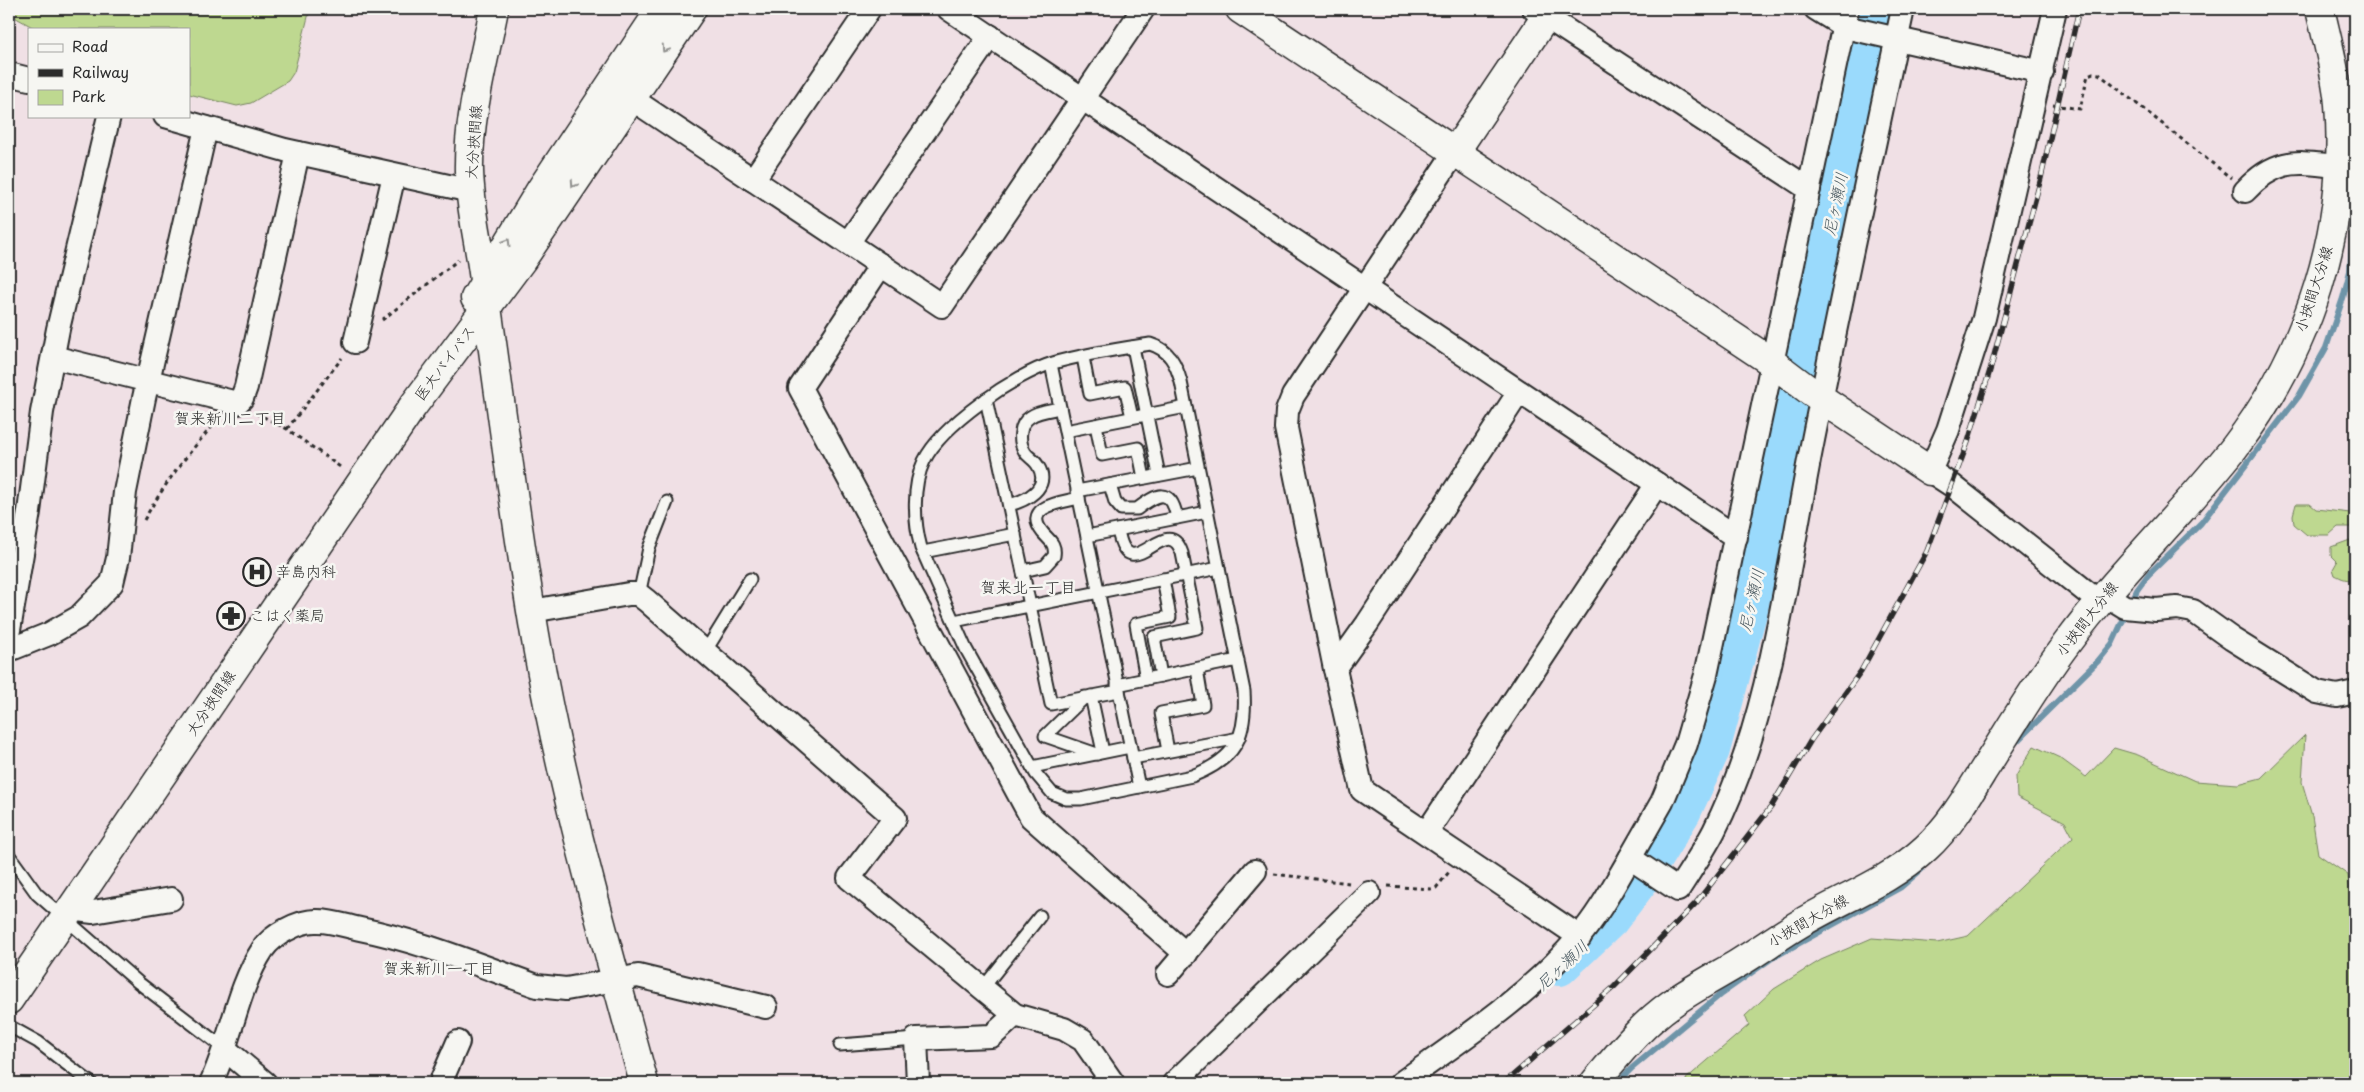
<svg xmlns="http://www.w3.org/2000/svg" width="2364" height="1092" font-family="'Playpen Sans','Klee One',sans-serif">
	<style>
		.green { fill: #bed890; stroke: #74825e }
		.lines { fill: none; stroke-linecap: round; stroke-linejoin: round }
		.stream { stroke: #6e94a8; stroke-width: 6 }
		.river { stroke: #9adafc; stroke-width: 36 }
		.service-casing { stroke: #2b2b2b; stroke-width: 15 }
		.minor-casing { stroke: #2b2b2b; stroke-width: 26 }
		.tertiary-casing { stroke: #2b2b2b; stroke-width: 31 }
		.secondary-casing { stroke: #2b2b2b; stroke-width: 31 }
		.path { stroke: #2b2b2b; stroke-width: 3; stroke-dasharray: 4 4; stroke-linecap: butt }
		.service { stroke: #f6f6f2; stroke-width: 11 }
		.minor { stroke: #f6f6f2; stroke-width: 22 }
		.tertiary { stroke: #f6f6f2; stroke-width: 28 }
		.secondary { stroke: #f6f6f2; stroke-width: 28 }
		.rail-casing { stroke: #2b2b2b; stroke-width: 5.5 }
		.rail { stroke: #f6f6f2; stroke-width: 4; stroke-dasharray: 11; stroke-linecap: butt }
		.oneway { stroke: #90908e }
		.labels { text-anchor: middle; stroke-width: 5; stroke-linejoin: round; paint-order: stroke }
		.street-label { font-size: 15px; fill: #2b2b2b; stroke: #f6f6f2 }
		.poi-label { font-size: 15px; fill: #2b2b2b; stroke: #f6f6f2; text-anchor: start }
		.water-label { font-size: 16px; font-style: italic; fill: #47575f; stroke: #f6f6f2 }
		.neighbourhood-label { font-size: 16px; fill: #2b2b2b; stroke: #f6f6f2 }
	</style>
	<rect width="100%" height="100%" fill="#f0e0e5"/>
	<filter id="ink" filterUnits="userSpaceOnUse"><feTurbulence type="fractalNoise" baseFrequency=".02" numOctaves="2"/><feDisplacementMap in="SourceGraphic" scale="10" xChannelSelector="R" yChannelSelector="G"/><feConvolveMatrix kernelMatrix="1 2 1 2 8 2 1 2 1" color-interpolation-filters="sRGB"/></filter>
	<g filter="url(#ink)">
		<g class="green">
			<polygon points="9,9 310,9 294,72 288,81 251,103 237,106 189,94 189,29 36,29 9,14"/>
			<polygon points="2296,504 2310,504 2316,509 2350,513 2355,508 2355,531 2352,527 2338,527 2329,535 2307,535 2294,524 2293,515"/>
			<path d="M2350 540 2355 541V578C2348 582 2341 578 2335 575L2333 569 2337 562 2331 556V547Z"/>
			<polygon points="2305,735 2302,782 2312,816 2318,854 2348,875 2353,914 2351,994 2355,995 2355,1083 1687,1083 1686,1079 1749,1025 1745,1016 1774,989 1821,960 1872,938 1937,943 1968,936 2073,837 2065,822 2017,797 2016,776 2034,746 2060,758 2086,777 2114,748 2138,755 2195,781 2238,784 2261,778"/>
		</g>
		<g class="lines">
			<g class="stream">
				<polyline points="2014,744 2098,661 2112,644 2137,590 2148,575 2201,523 2299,396 2326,348 2343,298 2350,271 2352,244 2354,170"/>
				<polyline points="1617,1083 1632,1068 1721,994 1772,958 1901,887 1922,869"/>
			</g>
			<polyline class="river" points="1560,968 1611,920 1642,879 1683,812 1712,750 1750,609 1875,9"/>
			<defs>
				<g id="service">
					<path d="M1150 344C1170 350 1176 364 1181 382L1244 691C1247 737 1236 759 1192 776L1081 799H1066L1052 793 1036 774 966 649 921 548C914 522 912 486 924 461 941 426 1015 374 1053 363 1084 354 1118 349 1150 344Z"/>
					<polyline points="1133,347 1159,475"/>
					<polyline points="1083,357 1090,394 1125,387 1132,417"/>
					<polyline points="1051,364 1139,787"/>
					<polyline points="986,399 1051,704 1119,691"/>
					<polyline points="1096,425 1102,455 1138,448 1144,478"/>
					<polyline points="1065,431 1186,407"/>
					<path d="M1110 485 1115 502 1121 509H1137C1157 494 1171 486 1177 518"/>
					<polyline points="1077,491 1198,468"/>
					<path d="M1009 505C1025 501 1052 488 1038 466 1035 460 1028 457 1025 452 1018 441 1019 424 1030 417 1038 411 1051 410 1060 408"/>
					<path d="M1118 530C1129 593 1167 508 1182 553L1197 628 1154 637 1161 676"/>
					<polyline points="1087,536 1207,512"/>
					<polyline points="923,552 1015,534"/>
					<path d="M1023 571 1045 566 1054 556C1056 544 1050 541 1043 533 1021 506 1063 502 1079 498"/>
					<polyline points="639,595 649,548 667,502"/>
					<polyline points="954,621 1219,568"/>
					<polyline points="705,652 750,579"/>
					<polyline points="1146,679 1136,624 1170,617 1163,579"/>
					<polyline points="1117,685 1238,660"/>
					<polyline points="1091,696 1103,752"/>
					<polyline points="1085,697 1045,736 1097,754"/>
					<polyline points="1168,751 1161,713 1203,705 1197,669"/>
					<polyline points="1133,758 1239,738"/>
					<polyline points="1032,767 1130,747"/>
					<polyline points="9,855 37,894 139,983 225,1049"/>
					<polyline points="983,988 1040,916"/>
					<polyline points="9,1026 38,1042 91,1083"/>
					<polyline points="840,1045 916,1039"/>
					<polyline points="1186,1072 1196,1083"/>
				</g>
				<g id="minor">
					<polyline points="949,9 1736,537"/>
					<polyline points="1534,9 1809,189"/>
					<polyline points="1816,9 1845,27 2042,72"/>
					<path d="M1847 9 1706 675 1686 744 1662 802 1630 858 1678 890C1690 871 1703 852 1714 831 1771 718 1787 570 1812 445 1841 299 1872 154 1903 9"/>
					<polyline points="2055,9 1984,318 1948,430 1930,471 1953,486 2098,601"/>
					<polyline points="9,74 29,79"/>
					<polyline points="617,89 942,306 1143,9"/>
					<polyline points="165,116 285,150 471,191"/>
					<polyline points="1455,152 1293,396 1287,411 1286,428 1335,669 1362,790 1580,937"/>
					<polyline points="753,180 869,9"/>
					<path d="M2245 191C2283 150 2306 166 2355 167"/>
					<polyline points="848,243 990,36"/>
					<polyline points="881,265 800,388 1031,817 1186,954"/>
					<polyline points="355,342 394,175"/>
					<polyline points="53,357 237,403 242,398 246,387 298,153"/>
					<polyline points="2104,594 2125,607 2156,610 2177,608 2193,611 2232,639 2317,692 2337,696 2355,692"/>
					<polyline points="532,611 629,594 638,594 647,601 895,818 849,878 1015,1015 1064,1029 1083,1040 1113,1083"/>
					<polyline points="9,630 29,512 42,412 58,329 109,116"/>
					<polyline points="9,650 49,634 79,617 112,583 118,558 125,492 144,398 206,128"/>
					<polyline points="1335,669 1367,624 1519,392"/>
					<polyline points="1427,832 1657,484"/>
					<polyline points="70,909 93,912 171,899"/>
					<polyline points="1168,974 1255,871"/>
					<polyline points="225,1049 265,1083"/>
					<path d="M211 1083C231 1041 237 988 263 949 272 935 299 921 315 921 330 920 346 926 360 929 421 941 478 965 537 986L566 989 638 976 766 1007"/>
					<polyline points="442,1083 442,1079 458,1042"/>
					<polyline points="918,1083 916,1039 992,1036 1015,1015"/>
					<polyline points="1174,1083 1369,893"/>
					<path d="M1401 1083C1461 1040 1530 995 1578 938 1599 914 1614 885 1630 858"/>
				</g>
				<g id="tertiary">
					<polyline points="1240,9 1773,363 1810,391 1930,471"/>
					<polyline points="1455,152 1551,9"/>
					<path d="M487 307C503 420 517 533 537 646 563 794 605 938 644 1083"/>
				</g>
				<g id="secondary">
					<path d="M485 288C481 249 470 210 469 171 468 117 484 61 494 9"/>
					<polyline points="475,298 541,189 661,9"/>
					<polyline points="9,1000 413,406 522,260 692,9"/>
					<path d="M1594 1083C1618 1055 1641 1025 1671 1004 1692 989 1715 977 1737 964 1759 951 1779 936 1801 923 1843 898 1889 882 1926 848 1949 827 1967 797 1983 771 2011 727 2036 684 2067 643 2118 574 2181 515 2234 448 2309 351 2349 227 2339 104 2336 72 2327 40 2320 9"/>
				</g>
			</defs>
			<use href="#service" class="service-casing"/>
			<use href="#minor" class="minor-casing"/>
			<use href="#tertiary" class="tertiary-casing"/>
			<use href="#secondary" class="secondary-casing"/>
			<g class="path">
				<polyline points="2053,105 2080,109 2088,75 2093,73 2099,74 2231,178"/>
				<polyline points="382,320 458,260"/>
				<polyline points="256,413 287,429 343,469"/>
				<polyline points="287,429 342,358"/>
				<path d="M144 520C165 483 190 450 219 419"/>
				<polyline points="1274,874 1349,883"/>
				<polyline points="1388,886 1430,889 1436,888 1449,872"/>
			</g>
			<use href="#service" class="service"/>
			<use href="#minor" class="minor"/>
			<use href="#tertiary" class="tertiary"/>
			<use href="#secondary" class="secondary"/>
			<defs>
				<polyline id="rail" points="1504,1083 1614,987 1696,903 1771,807 1811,740 1861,671 1927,551 1968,442 1991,367 2041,178 2079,9"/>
			</defs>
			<use href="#rail" class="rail-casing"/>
			<use href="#rail" class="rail"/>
		</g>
		<defs><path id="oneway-chevron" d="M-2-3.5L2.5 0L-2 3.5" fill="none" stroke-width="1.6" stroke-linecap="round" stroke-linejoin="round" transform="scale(1.25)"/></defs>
		<g class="oneway">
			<use href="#oneway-chevron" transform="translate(665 49) rotate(124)"/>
			<use href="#oneway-chevron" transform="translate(574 184) rotate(124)"/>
			<use href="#oneway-chevron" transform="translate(507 242) rotate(-59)"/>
		</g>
	</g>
	<defs>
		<symbol id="hospital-ring" viewBox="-11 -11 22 22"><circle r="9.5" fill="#f6f6f2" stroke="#2b2b2b" stroke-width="1.5"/><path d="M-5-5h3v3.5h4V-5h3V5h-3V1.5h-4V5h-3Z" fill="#2b2b2b"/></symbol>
		<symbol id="pharmacy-ring" viewBox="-11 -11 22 22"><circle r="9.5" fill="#f6f6f2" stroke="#2b2b2b" stroke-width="1.5"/><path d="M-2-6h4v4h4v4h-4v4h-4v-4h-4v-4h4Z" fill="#2b2b2b"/></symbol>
	</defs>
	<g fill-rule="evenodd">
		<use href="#hospital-ring" x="241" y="556" width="32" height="32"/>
		<use href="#pharmacy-ring" x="215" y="600" width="32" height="32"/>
	</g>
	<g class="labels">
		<g class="street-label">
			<text transform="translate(474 142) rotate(-86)" y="5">大分挾間線</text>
			<text transform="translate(2314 289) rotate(-72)" y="5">小挾間大分線</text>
			<text transform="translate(445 363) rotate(-53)" y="5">医大バイパス</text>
			<text transform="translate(2087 619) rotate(-52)" y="5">小挾間大分線</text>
			<text transform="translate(211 703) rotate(-56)" y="5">大分挾間線</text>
			<text transform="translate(1808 921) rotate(-30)" y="5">小挾間大分線</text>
		</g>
		<g class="poi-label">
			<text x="276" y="577">辛島内科</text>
			<text x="250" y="621">こはく薬局</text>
		</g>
		<g class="water-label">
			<text transform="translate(1835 204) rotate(-78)" y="6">尼ヶ瀬川</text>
			<text transform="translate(1751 600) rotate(-77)" y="6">尼ヶ瀬川</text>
			<text transform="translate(1562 965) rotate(-43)" y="6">尼ヶ瀬川</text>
		</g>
		<g class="neighbourhood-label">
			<text x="230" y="424">賀来新川二丁目</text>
			<text x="1028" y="593">賀来北一丁目</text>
			<text x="439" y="974">賀来新川一丁目</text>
		</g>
	</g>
	<rect width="2364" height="1092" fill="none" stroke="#f6f6f2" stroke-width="30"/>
	<rect x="15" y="15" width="2334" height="1062" fill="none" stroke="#2b2b2b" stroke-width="2" filter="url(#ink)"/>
	<rect x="28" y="28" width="162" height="90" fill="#f6f6f2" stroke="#a5a5a2"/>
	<rect x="38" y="44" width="25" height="8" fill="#f6f6f2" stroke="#a5a5a2"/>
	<text x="72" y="52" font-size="15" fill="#2b2b2b">Road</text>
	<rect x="38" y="69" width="25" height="8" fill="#2b2b2b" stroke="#a5a5a2"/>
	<text x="72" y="78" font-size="15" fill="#2b2b2b">Railway</text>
	<rect x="38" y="90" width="25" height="15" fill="#bed890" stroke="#a5a5a2"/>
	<text x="72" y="102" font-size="15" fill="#2b2b2b">Park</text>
</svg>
